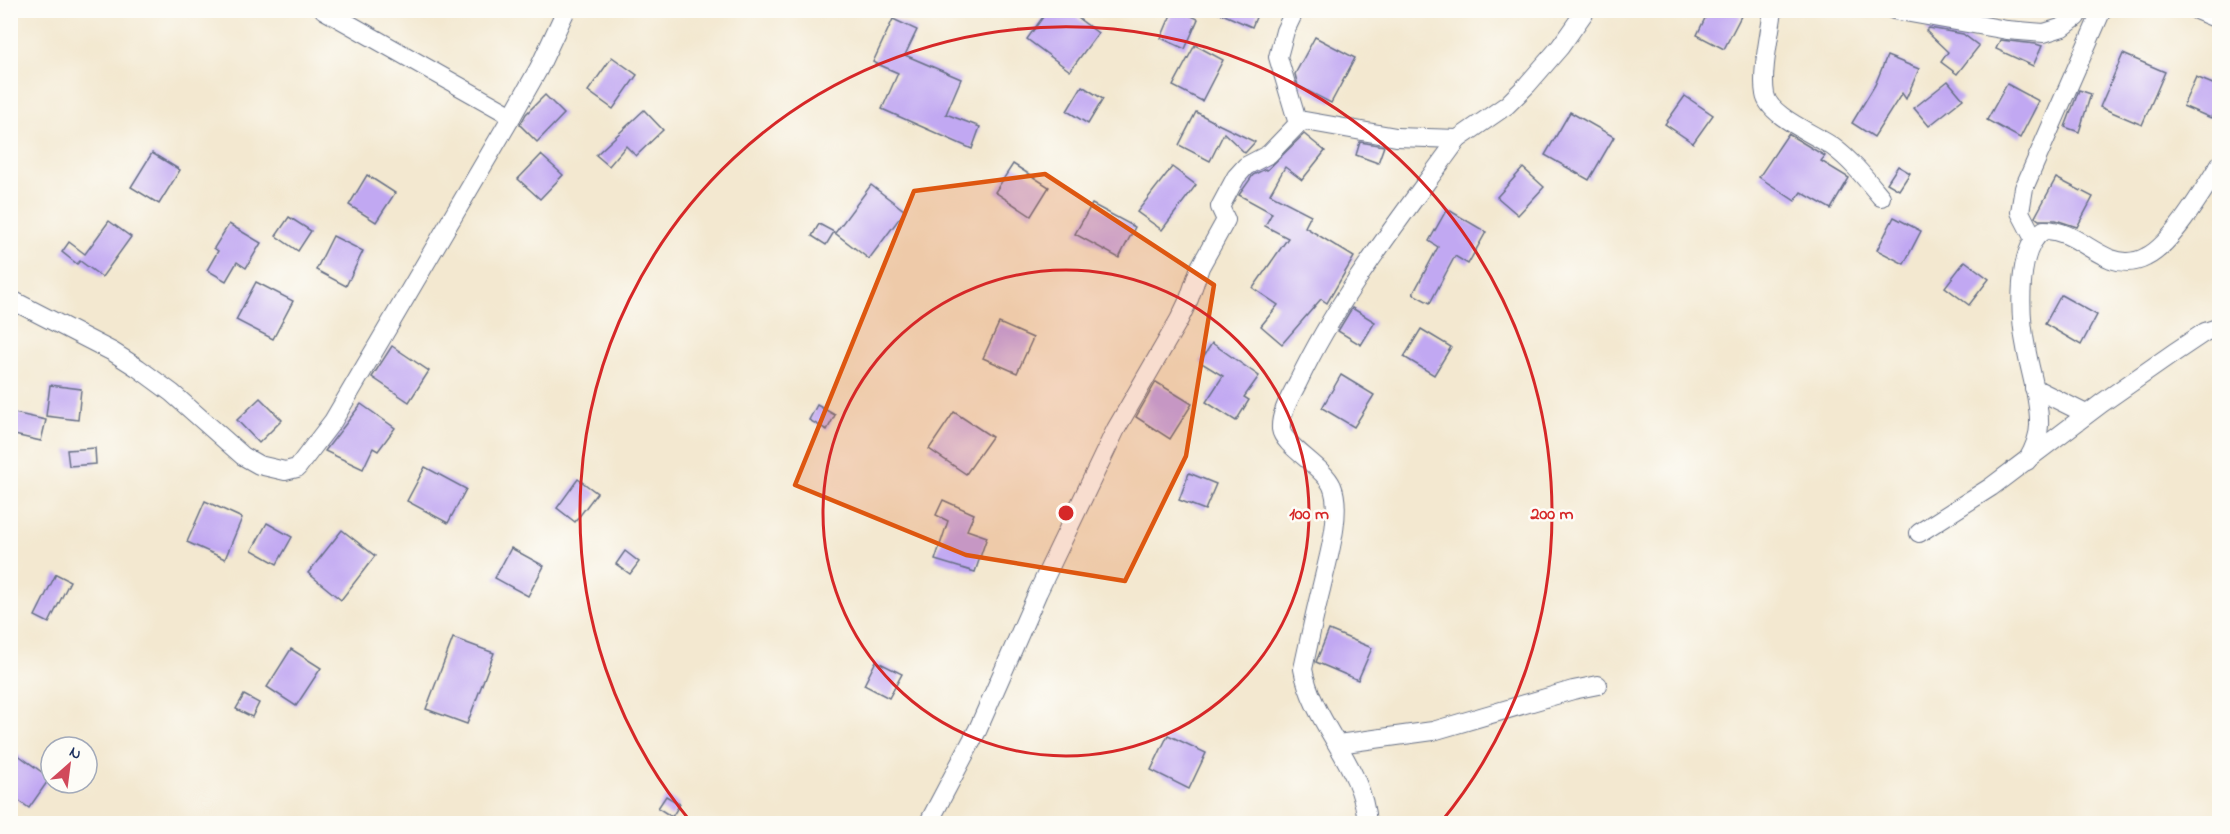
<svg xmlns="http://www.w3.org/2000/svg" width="2230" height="834" font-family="'Indie Flower',sans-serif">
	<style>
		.building { fill: #c1a8f2 }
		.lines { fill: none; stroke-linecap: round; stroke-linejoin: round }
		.minor-casing { stroke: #677086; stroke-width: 20 }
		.minor { stroke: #fff; stroke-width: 18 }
		.marked { fill: #de5710; fill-opacity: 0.2; stroke: #de5710; stroke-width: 4.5; stroke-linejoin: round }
		.ring { fill: none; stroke: #d62828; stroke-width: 3 }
		.centre { fill: #d62828; stroke: #fdfcf7; stroke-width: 3 }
		.ring-label { font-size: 18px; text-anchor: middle; font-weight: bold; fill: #d62828; stroke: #fdfcf7; stroke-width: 5; stroke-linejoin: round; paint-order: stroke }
	</style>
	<rect width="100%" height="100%" fill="#fdfcf7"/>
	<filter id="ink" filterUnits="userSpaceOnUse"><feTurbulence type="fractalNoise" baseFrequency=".0167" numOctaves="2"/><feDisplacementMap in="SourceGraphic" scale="12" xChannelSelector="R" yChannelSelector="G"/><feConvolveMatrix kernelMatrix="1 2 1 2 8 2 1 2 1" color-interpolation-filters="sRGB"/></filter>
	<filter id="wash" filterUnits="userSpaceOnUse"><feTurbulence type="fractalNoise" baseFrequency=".008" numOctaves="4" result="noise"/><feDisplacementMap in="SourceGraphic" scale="24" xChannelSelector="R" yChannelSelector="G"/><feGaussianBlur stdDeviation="1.35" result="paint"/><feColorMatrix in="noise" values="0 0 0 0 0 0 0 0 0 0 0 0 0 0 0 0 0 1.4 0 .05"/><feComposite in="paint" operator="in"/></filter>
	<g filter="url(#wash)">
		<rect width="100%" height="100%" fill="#f3e8d0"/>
		<g id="blocks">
			<g class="building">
				<polygon points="1048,10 1067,10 1098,33 1070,71 1027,39"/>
				<polygon points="1173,10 1179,10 1198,19 1185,49 1161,38"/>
				<polygon points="1213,10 1259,10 1252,27"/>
				<polygon points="1709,10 1730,10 1741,16 1724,49 1697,35"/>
				<polygon points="893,19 917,30 905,55 961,79 946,114 980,127 972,149 882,109 898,73 873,62"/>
				<polygon points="1929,28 1963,34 1979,46 1957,74 1941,62 1948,52 1926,31"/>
				<polygon points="1315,37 1355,58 1331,103 1298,86 1295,74"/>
				<polygon points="2000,40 2036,44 2042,46 2033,66 1996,49"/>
				<polygon points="1195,45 1223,60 1202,101 1173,86"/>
				<polygon points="2123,54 2165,72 2142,125 2100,107"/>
				<polygon points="1887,56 1919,69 1906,99 1902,93 1874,137 1852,123 1875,85"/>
				<polygon points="612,57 637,75 613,109 588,91"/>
				<polygon points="2196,77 2220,87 2220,98 2211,118 2183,106"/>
				<polygon points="1948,81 1963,99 1929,126 1914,108"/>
				<polygon points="2007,84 2039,101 2020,138 1987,120"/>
				<polygon points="1082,86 1103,99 1088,124 1067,111"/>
				<polygon points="2079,90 2091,94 2079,132 2065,127"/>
				<polygon points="545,95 564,114 537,142 520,125 526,114"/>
				<polygon points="1685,96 1713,115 1693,143 1665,124"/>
				<polygon points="644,110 663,130 636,156 626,146 609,166 596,155"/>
				<polygon points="1196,112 1220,125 1255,142 1245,153 1224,133 1210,161 1179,145"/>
				<polygon points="1570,112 1614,137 1589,180 1545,155"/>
				<polygon points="1304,134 1325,151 1302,180 1285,167 1270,194 1311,215 1305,227 1354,257 1327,303 1321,299 1282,344 1261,326 1278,305 1253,288 1288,238 1265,226 1272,213 1239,195 1253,175 1265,169 1267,170"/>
				<polygon points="1788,134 1825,156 1821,161 1849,178 1831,209 1801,192 1795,201 1759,177"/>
				<polygon points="1360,142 1384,146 1378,163 1356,155"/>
				<polygon points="152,153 180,170 159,204 131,187"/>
				<polygon points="541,155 563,175 540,199 518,179"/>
				<polygon points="1013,164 1049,187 1031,216 995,192"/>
				<polygon points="1898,166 1910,173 1899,190 1887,183"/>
				<polygon points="1172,167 1196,185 1162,230 1137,212"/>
				<polygon points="1523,168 1544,187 1518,215 1497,197"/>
				<polygon points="367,175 395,193 376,222 349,205"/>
				<polygon points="2056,178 2093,197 2077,227 2056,220 2039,220 2035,217"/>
				<polygon points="871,185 905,211 869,259 835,233"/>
				<polygon points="1092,204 1135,227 1119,258 1075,234"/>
				<polygon points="1447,209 1486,232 1468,264 1455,256 1430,303 1413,294 1438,247 1429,241"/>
				<polygon points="289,217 311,231 298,251 276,236"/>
				<polygon points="1894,217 1921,231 1904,264 1877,250"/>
				<polygon points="109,221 131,237 102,277 80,261 77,264 62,252 69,242 85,254"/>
				<polygon points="229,224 261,243 246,268 237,262 226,281 207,270 218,251 214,248"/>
				<polygon points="819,224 834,232 826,245 812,236"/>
				<polygon points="333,236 363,251 346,286 316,270"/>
				<polygon points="1965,261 1989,279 1969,305 1945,287"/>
				<polygon points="256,282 293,301 273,339 236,320"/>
				<polygon points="2061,295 2097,315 2081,345 2045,324"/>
				<polygon points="1352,308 1375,322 1361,345 1338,331"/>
				<polygon points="999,323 1033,338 1017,373 983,358"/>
				<polygon points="1421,329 1451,347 1434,375 1404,357"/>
				<polygon points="1212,343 1259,376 1244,397 1249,400 1236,421 1206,402 1223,376 1200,362"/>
				<polygon points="392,346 429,371 409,402 372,377"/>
				<polygon points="1341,375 1374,395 1354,427 1322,408"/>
				<polygon points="1156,382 1192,404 1170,439 1136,417"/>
				<polygon points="50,385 81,389 78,420 46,416"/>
				<polygon points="260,398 282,420 259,443 237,420"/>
				<polygon points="361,404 395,428 378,451 373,448 363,469 325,451"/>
				<polygon points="817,405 835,415 827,430 809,420"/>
				<polygon points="954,412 992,437 966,474 929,449"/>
				<polygon points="14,413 46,420 41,441 10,434"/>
				<polygon points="95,448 96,464 69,466 67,450"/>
				<polygon points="425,467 466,489 448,523 407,501"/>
				<polygon points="1189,473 1216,484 1205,510 1179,500"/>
				<polygon points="578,479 597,493 575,522 557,508"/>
				<polygon points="943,500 974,514 967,530 987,537 975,572 935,560 948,521 936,515"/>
				<polygon points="205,501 242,518 225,559 187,542"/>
				<polygon points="267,523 292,537 277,564 252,550"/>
				<polygon points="342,530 375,556 341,600 308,573"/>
				<polygon points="511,548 544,566 528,596 495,578"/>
				<polygon points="625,551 639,562 630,574 616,564"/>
				<polygon points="56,574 70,581 49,623 35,616"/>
				<polygon points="1329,630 1372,648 1358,680 1316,662"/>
				<polygon points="453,638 494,653 467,724 426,709"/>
				<polygon points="291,649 321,668 296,706 267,687"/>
				<polygon points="876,661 902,674 889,698 864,685"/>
				<polygon points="244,695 259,703 252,717 236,709"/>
				<polygon points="1168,735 1206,753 1189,789 1151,770"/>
				<polygon points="10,749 50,778 29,808 10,794"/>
				<polygon points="666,796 680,804 672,817 658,808"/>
			</g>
		</g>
	</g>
	<g filter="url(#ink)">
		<use href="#blocks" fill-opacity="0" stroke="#677086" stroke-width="1.5"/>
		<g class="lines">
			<defs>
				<g id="minor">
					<polyline points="324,10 512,116"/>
					<polyline points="1295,10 1285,31 1278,57 1298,124"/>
					<path d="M1773 10C1770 34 1761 72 1765 94 1768 116 1815 134 1833 147 1852 161 1866 179 1881 197"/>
					<polyline points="1893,10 2007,30 2044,33 2063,27 2076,17 2080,10"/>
					<polyline points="2196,10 2220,20"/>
					<polyline points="2034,239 2020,212 2024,188 2102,10"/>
					<polyline points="10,299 113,352 138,368 172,393 243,456 259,465 285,471 297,468 333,421 512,116 539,68 566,10"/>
					<polyline points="2034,388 2086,414"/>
					<path d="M2027 461C2034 449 2040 435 2039 421 2039 397 2030 372 2026 348 2020 318 2015 248 2044 230 2070 230 2088 250 2111 259 2122 263 2135 263 2146 257 2171 246 2205 188 2220 164"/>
					<polyline points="1919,533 1991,487 2102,403 2175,352 2205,332 2220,327"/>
					<polyline points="1338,744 1433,731 1573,690 1598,685"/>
					<polyline points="928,824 978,729 1038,592 1116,429 1179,320 1189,299 1200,267 1226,220 1220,207 1236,177 1246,166 1269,154 1298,124 1305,121 1396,137 1458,139 1507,105 1527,85 1560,47 1586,10"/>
					<path d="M1367 824C1364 766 1313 724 1303 669 1309 642 1314 616 1321 589 1327 562 1343 512 1332 486 1323 466 1283 446 1281 429 1280 413 1291 396 1298 382 1340 294 1401 218 1458 139"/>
				</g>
			</defs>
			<use href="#minor" class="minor-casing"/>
			<use href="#minor" class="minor"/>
		</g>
	</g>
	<path class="marked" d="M1045 174 1214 285 1186 456 1125 581 966 555 795 485 914 191Z"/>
	<g class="ring">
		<circle cx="1066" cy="513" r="243"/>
		<path d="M691 822A486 486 0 1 1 1441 822"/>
	</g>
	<circle cx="1066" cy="513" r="9" class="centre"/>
	<g class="ring-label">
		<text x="1309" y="519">100 m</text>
		<text x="1552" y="519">200 m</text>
	</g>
	<rect width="2230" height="834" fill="none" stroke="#fdfcf7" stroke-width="36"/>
	<g transform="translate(69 765) rotate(28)"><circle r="28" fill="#fdfcf7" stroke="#a3aaba" stroke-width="1.5"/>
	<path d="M0-4.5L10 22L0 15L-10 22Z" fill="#d1495b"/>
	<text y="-9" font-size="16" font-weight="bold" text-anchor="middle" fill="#1b2f5e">N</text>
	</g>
</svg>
